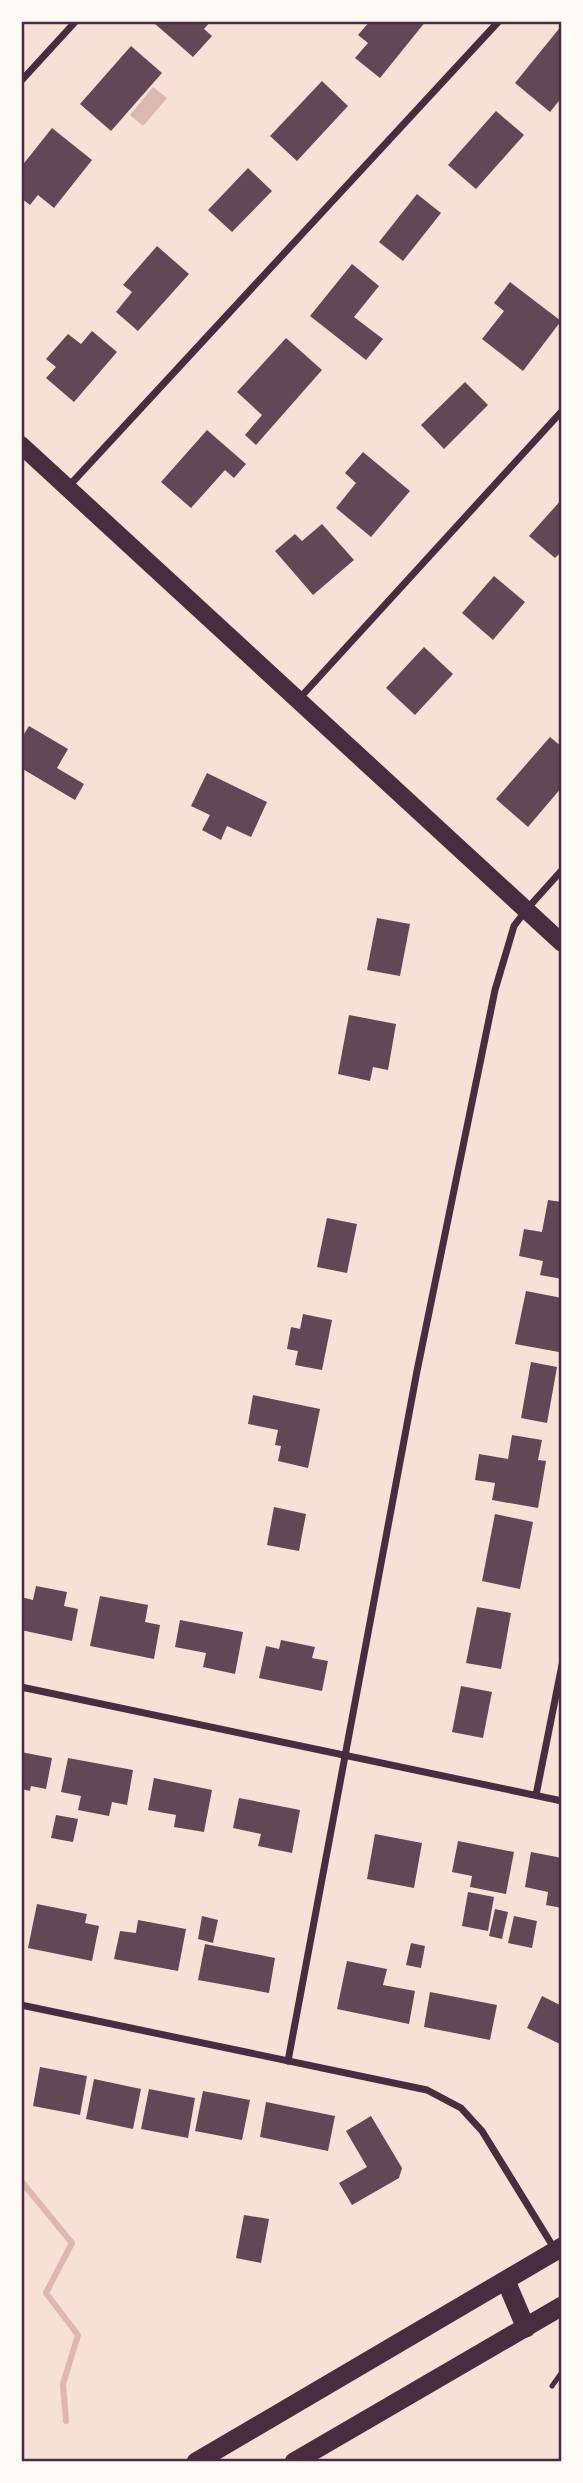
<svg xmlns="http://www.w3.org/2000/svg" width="583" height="2483" font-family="Karla,sans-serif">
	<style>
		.water { fill: #dcb8b0 }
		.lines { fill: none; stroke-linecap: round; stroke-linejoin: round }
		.stream { stroke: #dcb8b0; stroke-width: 6 }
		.building { fill: #644757 }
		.service { stroke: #4a2c40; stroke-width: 5 }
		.minor { stroke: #4a2c40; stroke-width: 7 }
		.primary { stroke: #4a2c40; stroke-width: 18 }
		.trunk { stroke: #4a2c40; stroke-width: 19 }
		.neatline { fill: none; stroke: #4a2c40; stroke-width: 2.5 }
	</style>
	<rect width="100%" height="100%" fill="#f7e1d7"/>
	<polygon class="water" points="153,87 167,98 143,126 130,115"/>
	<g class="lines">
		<polyline class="stream" points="21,2181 72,2243 46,2293 78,2335 63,2384 66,2421"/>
	</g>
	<g class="building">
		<polygon points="155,21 211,21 204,29 212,36 193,57 154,23"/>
		<polygon points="370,21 426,21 380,78 355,58 368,43 358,35"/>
		<polygon points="562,25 562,97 550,112 515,83"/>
		<polygon points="131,46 162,73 111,131 80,104"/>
		<polygon points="322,81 348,106 297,161 270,136"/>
		<polygon points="496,111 524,135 476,189 448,165"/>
		<polygon points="52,128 92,160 54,208 38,195 30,205 21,198 21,167"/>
		<polygon points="248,168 272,191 232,232 208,210"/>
		<polygon points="417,194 441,213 403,261 379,242"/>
		<polygon points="157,246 189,274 138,331 116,312 132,292 123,285"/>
		<polygon points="352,264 379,286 354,317 383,339 366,360 310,316"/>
		<polygon points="510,282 561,321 523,371 482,339 504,311 494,303"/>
		<polygon points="92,331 117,352 74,402 46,378 56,367 46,359 68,334 81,344"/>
		<polygon points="286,338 322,370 256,445 245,435 262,415 237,392"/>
		<polygon points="465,382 488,405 444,449 421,425"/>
		<polygon points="207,430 246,464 234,478 225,470 191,508 161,482"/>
		<polygon points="363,452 410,491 371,537 336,508 356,483 345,473"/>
		<polygon points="562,499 562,551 555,558 529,536"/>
		<polygon points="322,524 354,560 313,595 275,551 295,534 302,541"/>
		<polygon points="494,576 525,602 493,640 462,613"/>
		<polygon points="424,647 453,674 415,715 386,688"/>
		<polygon points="29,726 68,749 57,768 84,784 75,800 21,768 21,739"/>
		<polygon points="550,737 562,747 562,787 528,827 496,799"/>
		<polygon points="207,773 267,802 251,837 227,826 221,840 202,830 210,815 191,806"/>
		<polygon points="377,918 410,924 400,976 367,970"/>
		<polygon points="349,1015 396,1024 388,1070 373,1067 370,1081 338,1074"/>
		<polygon points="548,1200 562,1202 562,1279 540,1275 543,1261 519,1256 524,1229 542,1232"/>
		<polygon points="327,1218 357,1224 347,1273 317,1267"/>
		<polygon points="526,1291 562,1298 562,1334 559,1352 515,1344"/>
		<polygon points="303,1314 332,1320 322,1370 295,1365 298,1351 287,1349 291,1327 300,1329"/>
		<polygon points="531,1362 557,1367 547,1423 521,1418"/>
		<polygon points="253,1395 320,1409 308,1468 278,1461 281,1446 275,1445 278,1430 248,1424"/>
		<polygon points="512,1435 542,1440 538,1460 546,1461 538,1508 492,1500 495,1483 475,1480 479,1454 508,1459"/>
		<polygon points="274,1507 306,1514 299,1551 267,1545"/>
		<polygon points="495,1514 533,1522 520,1589 482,1581"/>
		<polygon points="36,1586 67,1592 64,1606 78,1609 72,1641 21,1630 21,1597 33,1600"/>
		<polygon points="100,1596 148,1605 145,1622 160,1625 154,1659 90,1646"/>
		<polygon points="477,1607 511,1613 501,1669 466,1663"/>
		<polygon points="180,1620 243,1632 235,1674 203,1667 206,1653 175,1647"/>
		<polygon points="281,1640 315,1647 312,1658 328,1661 322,1691 259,1678 266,1646 279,1649"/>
		<polygon points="461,1686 492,1692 483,1738 452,1732"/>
		<polygon points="21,1752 52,1758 46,1789 31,1786 30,1791 21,1789"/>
		<polygon points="68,1758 133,1770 127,1805 112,1802 109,1816 78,1810 81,1796 61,1792"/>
		<polygon points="154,1778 212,1790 204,1832 174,1827 176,1815 148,1810"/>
		<polygon points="239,1798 300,1810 292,1853 258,1846 261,1834 233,1828"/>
		<polygon points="56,1815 78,1819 73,1842 51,1838"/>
		<polygon points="375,1834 422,1843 414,1888 367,1879"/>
		<polygon points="458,1841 514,1852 506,1894 470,1887 472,1876 452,1872"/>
		<polygon points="531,1852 562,1858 562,1908 546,1905 548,1892 525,1887"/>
		<polygon points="468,1892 494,1897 488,1931 462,1926"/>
		<polygon points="37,1904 87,1914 85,1923 99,1926 92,1961 28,1948"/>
		<polygon points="495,1909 508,1912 502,1939 489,1936"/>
		<polygon points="202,1916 218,1920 213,1943 198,1939"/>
		<polygon points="514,1916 537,1921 532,1948 508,1943"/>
		<polygon points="138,1920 186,1929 178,1971 114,1959 120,1931 136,1933"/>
		<polygon points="411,1943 425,1946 421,1968 406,1965"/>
		<polygon points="205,1944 275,1958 269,1993 198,1980"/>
		<polygon points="347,1961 387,1969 383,1985 415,1991 409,2024 337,2009"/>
		<polygon points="430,1992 497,2005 490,2040 424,2027"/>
		<polygon points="542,1996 562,2006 562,2045 527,2028"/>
		<polygon points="40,2067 87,2076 80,2115 33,2106"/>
		<polygon points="94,2079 141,2089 133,2129 86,2119"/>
		<polygon points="149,2089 195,2098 188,2138 141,2129"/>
		<polygon points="203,2091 250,2100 242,2140 195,2131"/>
		<polygon points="266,2102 335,2116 328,2151 260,2137"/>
		<polygon points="371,2116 402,2168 399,2178 352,2205 339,2183 367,2167 346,2131"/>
		<polygon points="244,2215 269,2219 261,2263 236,2258"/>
	</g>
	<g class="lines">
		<polyline class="service" points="552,2386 562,2372"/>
		<g class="minor">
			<polyline points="21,81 76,21"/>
			<polyline points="68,487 499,21"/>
			<polyline points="298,700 562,411"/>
			<polyline points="21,1687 562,1801"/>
			<polyline points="536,1795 562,1665"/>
			<polyline points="21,2005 427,2090 461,2108 482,2131 554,2248"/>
			<polyline points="288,2061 417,1371 495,990 514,926 526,910 562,870"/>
		</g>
		<polyline class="primary" points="21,445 562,943"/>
		<g class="trunk">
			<polyline points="506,2281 526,2328"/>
			<polyline points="196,2462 562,2247"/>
			<polyline points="294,2462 562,2306"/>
		</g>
	</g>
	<rect width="583" height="2483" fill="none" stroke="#fffaf5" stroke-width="46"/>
	<rect x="23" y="23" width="537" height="2437" class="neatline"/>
</svg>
